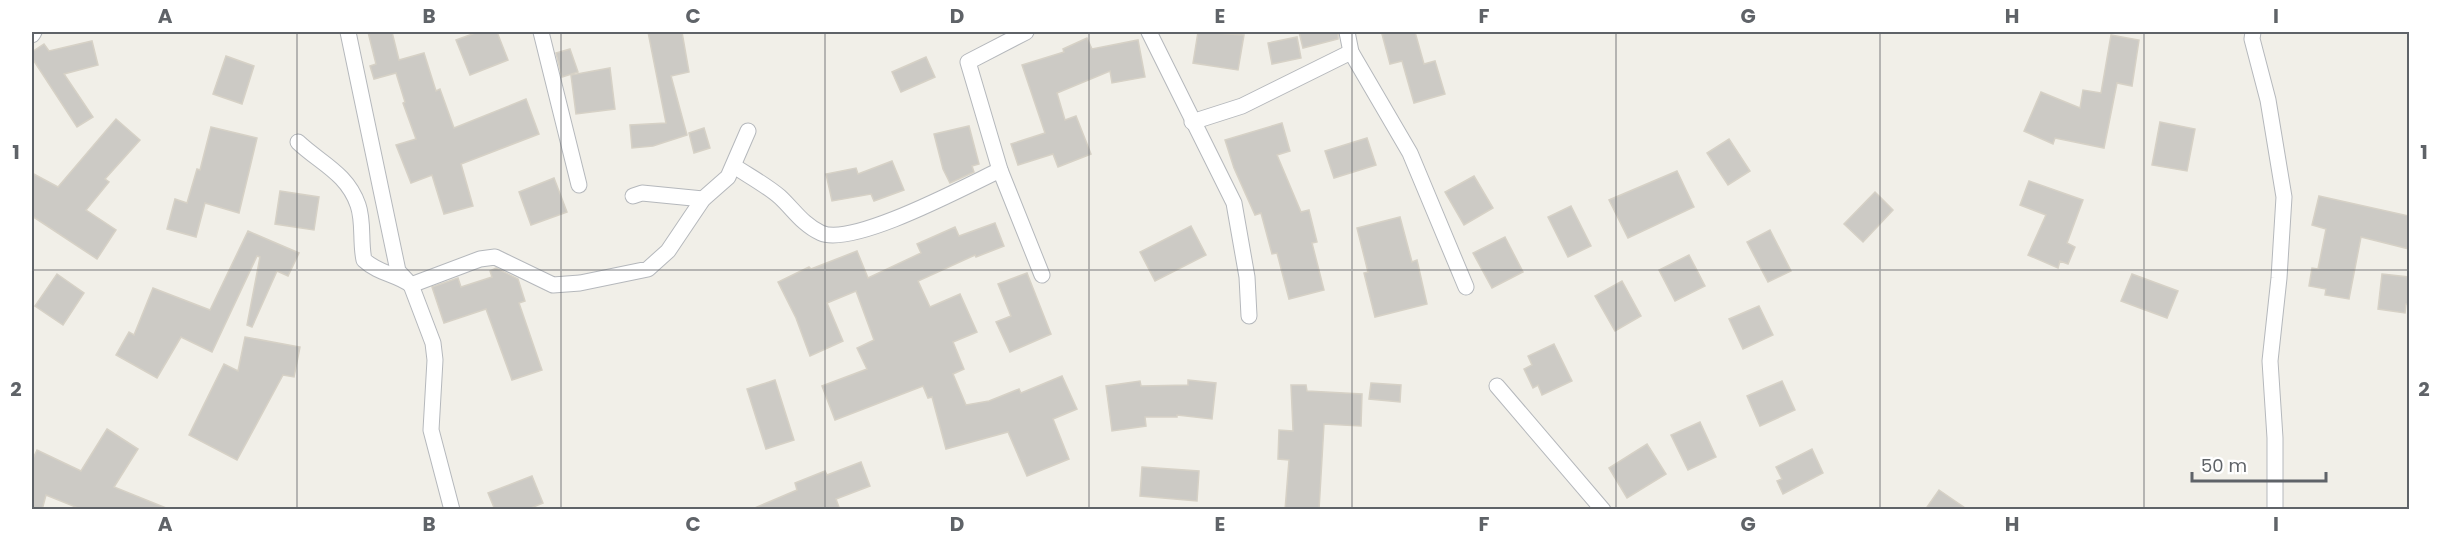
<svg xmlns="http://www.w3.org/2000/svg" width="2441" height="541" font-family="Poppins,sans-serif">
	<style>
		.building { fill: #cccac5; stroke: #d6d1c6; stroke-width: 1.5 }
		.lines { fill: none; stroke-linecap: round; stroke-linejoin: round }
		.street-casing { stroke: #b5b8bc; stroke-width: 17 }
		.street { stroke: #fff; stroke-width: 15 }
		.grid { fill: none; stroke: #5f6368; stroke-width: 1.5; stroke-opacity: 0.55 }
		.neatline { fill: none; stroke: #5f6368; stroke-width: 2 }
		.grid-label { font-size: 20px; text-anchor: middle; font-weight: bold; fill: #5f6368 }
	</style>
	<rect width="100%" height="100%" fill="#f1efe8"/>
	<g class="building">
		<polygon points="368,32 392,32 399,60 424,53 436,91 440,89 454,128 526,99 539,134 461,164 473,206 444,214 432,175 411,183 396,145 416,139 403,103 405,102 396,73 374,79 370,66 376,64"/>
		<polygon points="478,32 497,32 508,60 470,75 456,40"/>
		<polygon points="648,32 682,32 689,72 671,76 687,135 653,146 632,148 630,125 666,123"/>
		<polygon points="1198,32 1244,35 1238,70 1193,63"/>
		<polygon points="1299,32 1338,32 1338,39 1303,48"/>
		<polygon points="1392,32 1415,32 1424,64 1435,61 1445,94 1414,103 1402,61 1390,64 1382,34"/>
		<polygon points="2111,35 2139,40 2132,86 2117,83 2104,148 2055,138 2053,144 2024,131 2041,92 2080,108 2083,90 2101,93"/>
		<polygon points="1297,37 1301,58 1272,64 1268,43"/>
		<polygon points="1087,38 1092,49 1138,40 1145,77 1112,83 1110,71 1057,93 1065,120 1076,116 1091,154 1058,167 1053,154 1018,165 1011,144 1045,133 1022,65 1064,52 1063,49"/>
		<polygon points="92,41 98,65 64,74 93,117 77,127 32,58 32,52 44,44 49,51"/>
		<polygon points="570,49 578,72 562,77 556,53"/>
		<polygon points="226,56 254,66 242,104 213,94"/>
		<polygon points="926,57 935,77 901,92 892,72"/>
		<polygon points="610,68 615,109 576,114 571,75"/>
		<polygon points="116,119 140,140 105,179 109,182 86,210 116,230 97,259 32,216 32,173 58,187"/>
		<polygon points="2160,122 2195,129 2187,171 2152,165"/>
		<polygon points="1282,123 1290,151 1277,155 1301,212 1309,210 1317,242 1312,243 1324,290 1289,299 1277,253 1272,254 1261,213 1255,215 1234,168 1225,140"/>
		<polygon points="969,126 979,164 972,166 974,172 950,183 943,169 934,134"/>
		<polygon points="211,127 257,138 239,213 205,203 196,237 167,229 175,199 187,203 197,169 200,170"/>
		<polygon points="704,128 710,148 694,153 689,133"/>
		<polygon points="1367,138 1376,165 1334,178 1325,151"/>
		<polygon points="1729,139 1750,171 1728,185 1707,153"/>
		<polygon points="892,161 904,190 874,201 871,194 832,201 826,174 856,168 858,174"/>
		<polygon points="1677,171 1694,207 1628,238 1609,200"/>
		<polygon points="1474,176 1493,208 1464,225 1445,192"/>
		<polygon points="554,178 567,212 531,225 519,192"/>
		<polygon points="2029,181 2083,200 2067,243 2075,247 2068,264 2060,261 2058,268 2028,255 2046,215 2020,205"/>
		<polygon points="280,191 319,197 314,230 275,224"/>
		<polygon points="1875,192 1893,210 1863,242 1844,224"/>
		<polygon points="2319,196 2409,216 2409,249 2361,237 2349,299 2325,295 2326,289 2309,286 2312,268 2318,269 2326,229 2312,225"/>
		<polygon points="1571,206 1591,246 1568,257 1548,217"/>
		<polygon points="1400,217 1412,262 1417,260 1427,304 1375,317 1364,273 1368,272 1357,228"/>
		<polygon points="995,223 1004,246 976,257 975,255 918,281 930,307 960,294 977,332 953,342 964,369 953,374 966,405 989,401 1019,389 1021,393 1062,376 1077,409 1053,419 1069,459 1027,476 1008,432 946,449 932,397 928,398 923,386 835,420 822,386 867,369 857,348 874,340 856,291 827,303 843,341 810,356 796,318 778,282 809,267 811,269 857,251 868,278 921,253 917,244 955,227 959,236"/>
		<polygon points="1191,226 1206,255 1155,281 1140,252"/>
		<polygon points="1770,230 1791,271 1768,282 1747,242"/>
		<polygon points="248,231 299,253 288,276 277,271 252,327 247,325 260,257 257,256 212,352 181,337 157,378 116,355 129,332 134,335 153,288 210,310"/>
		<polygon points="1505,237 1523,272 1492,288 1473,253"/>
		<polygon points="1689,255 1705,286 1675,301 1659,270"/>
		<polygon points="496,268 518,279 525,301 519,303 542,370 512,380 486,309 444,323 432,287 458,278 461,287 492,277 490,271"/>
		<polygon points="1027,273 1051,334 1010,352 996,322 1011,316 998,284"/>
		<polygon points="57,274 84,293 63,325 35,306"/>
		<polygon points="2132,274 2178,291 2167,318 2121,301"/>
		<polygon points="2382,274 2409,277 2409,304 2406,304 2405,313 2378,309"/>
		<polygon points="1622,281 1641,316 1615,331 1595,296"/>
		<polygon points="1759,306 1773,335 1743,349 1729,319"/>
		<polygon points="245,337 300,347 294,377 283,375 237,460 189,435 224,364 238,371"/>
		<polygon points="1554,344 1572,381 1542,395 1538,385 1533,388 1524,369 1532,365 1528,356"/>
		<polygon points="775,380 794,440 766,449 747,389"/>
		<polygon points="1188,380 1216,383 1212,419 1177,415 1177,417 1145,417 1146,426 1112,431 1106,386 1140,381 1141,386 1188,385"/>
		<polygon points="1782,381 1795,410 1760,426 1747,396"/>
		<polygon points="1371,383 1401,385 1400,402 1369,399"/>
		<polygon points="1291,385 1306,385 1307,391 1362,394 1361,426 1324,424 1319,510 1285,510 1289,460 1278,459 1279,430 1293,431"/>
		<polygon points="1700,422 1716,457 1688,470 1671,435"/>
		<polygon points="107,429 138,449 114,487 171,510 83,510 46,495 42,510 32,510 32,461 37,450 81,471"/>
		<polygon points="1647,444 1666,474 1627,498 1609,468"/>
		<polygon points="1812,449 1823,473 1783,494 1777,481 1782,479 1776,467"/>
		<polygon points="861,462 870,486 836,499 840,510 750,510 797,490 795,483 825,471 827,475"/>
		<polygon points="1142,467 1199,471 1197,501 1140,496"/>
		<polygon points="532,476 543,503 526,510 495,510 488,493"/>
		<polygon points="1939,490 1968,510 1925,510"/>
	</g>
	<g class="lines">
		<defs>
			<g id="street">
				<polyline points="348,32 398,271 411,285 433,343 435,360 431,430 452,510"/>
				<polyline points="541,32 579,185"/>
				<polyline points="1026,32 968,62 1000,170 1042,275"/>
				<polyline points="1149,32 1234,203 1247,277 1249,316"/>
				<polyline points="1347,32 1351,52 1410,153 1466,287"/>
				<polyline points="2253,32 2252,39 2268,100 2284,197 2279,278 2270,361 2275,438 2275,510"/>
				<polyline points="32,35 34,32"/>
				<polyline points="1192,122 1242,106 1351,52"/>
				<path d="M298 142C320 163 347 173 358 205 364 222 360 242 364 260 379 274 397 274 411 285L480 259 495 257 553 285 580 283 648 269 668 251 703 199 728 177 748 131"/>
				<path d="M734 166C749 176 766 185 780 197 793 209 803 225 821 233 853 247 966 186 1000 170"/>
				<polyline points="633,196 642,193 703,199"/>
				<polyline points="1497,386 1603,510"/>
			</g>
		</defs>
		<use href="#street" class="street-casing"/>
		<use href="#street" class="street"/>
	</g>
	<path class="grid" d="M297 32V510M561 32V510M825 32V510M1089 32V510M1352 32V510M1616 32V510M1880 32V510M2144 32V510M32 270H2410"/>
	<rect width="2441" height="541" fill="none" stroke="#ffffff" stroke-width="66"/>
	<path d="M2192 472v9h134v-9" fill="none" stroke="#5f6368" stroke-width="3"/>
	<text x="2201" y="472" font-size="18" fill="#5f6368" stroke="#ffffff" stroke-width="4.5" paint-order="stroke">50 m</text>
	<rect x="33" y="33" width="2375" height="475" class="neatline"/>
	<g class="grid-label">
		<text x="165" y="23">A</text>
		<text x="429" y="23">B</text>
		<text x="693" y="23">C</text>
		<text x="957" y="23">D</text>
		<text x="1220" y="23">E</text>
		<text x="1484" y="23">F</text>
		<text x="1748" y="23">G</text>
		<text x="2012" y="23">H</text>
		<text x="2276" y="23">I</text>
		<text x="16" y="159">1</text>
		<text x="2424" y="159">1</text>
		<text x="16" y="396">2</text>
		<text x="2424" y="396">2</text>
		<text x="165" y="531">A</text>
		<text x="429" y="531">B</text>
		<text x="693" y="531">C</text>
		<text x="957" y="531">D</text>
		<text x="1220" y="531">E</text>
		<text x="1484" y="531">F</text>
		<text x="1748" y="531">G</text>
		<text x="2012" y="531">H</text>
		<text x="2276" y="531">I</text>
	</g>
</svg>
